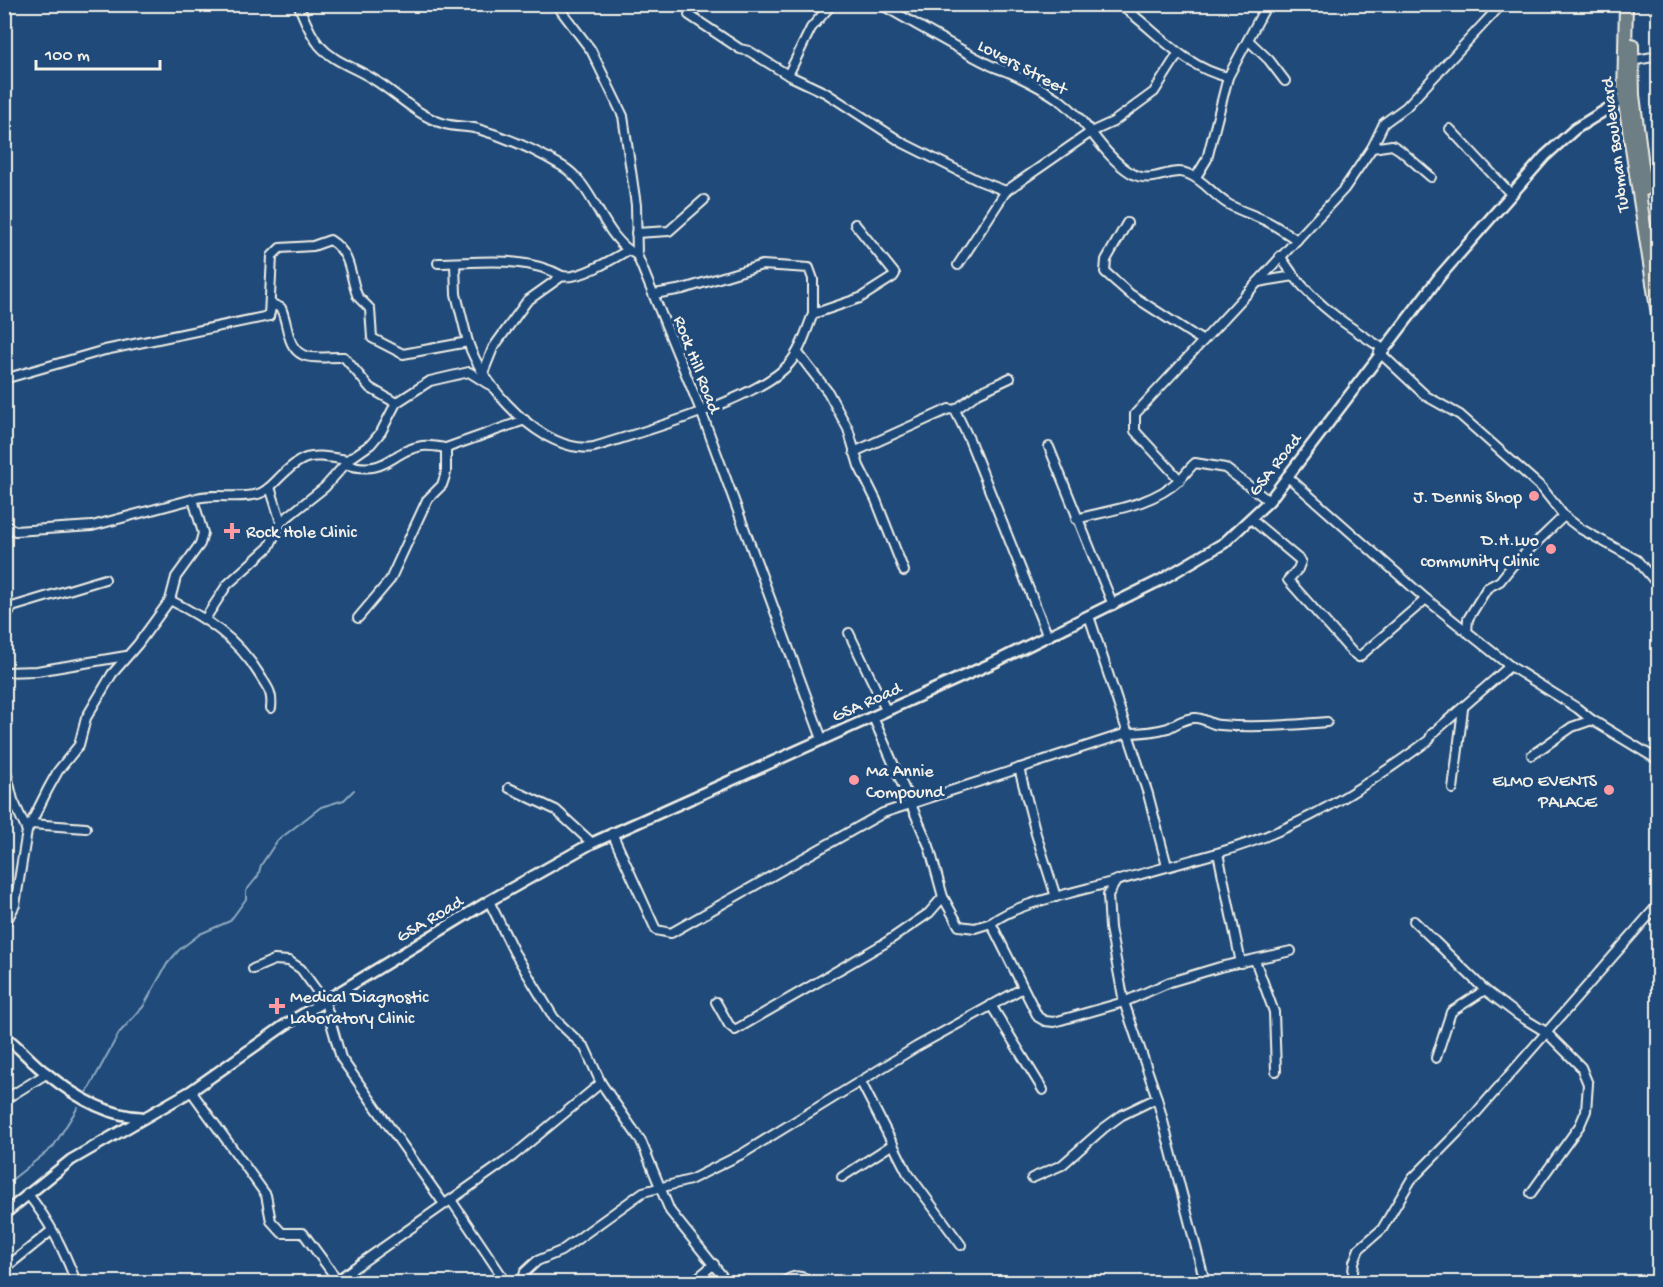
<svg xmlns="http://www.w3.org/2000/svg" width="1663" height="1287" font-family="'Gochi Hand',sans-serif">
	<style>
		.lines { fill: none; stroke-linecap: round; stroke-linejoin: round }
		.stream { stroke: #90aac0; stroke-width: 2 }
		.minor-casing { stroke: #f4f1e8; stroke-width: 12 }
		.tertiary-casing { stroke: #f4f1e8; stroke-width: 14 }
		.trunk-casing { stroke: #f4f1e8; stroke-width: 16 }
		.minor { stroke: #1f4a7a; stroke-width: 8 }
		.tertiary { stroke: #1f4a7a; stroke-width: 9 }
		.trunk { stroke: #6d7e84; stroke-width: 12 }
		.poi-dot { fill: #ff9aa2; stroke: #1f4a7a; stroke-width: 2 }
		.labels { text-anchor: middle; stroke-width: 6; stroke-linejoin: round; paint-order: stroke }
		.street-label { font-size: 18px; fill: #f4f1e8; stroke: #1f4a7a }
		.poi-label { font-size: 18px; fill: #f4f1e8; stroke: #1f4a7a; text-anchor: end }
	</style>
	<rect width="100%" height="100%" fill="#1f4a7a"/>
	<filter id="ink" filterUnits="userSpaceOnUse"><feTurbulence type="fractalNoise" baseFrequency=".0167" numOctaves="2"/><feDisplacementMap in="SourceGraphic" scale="12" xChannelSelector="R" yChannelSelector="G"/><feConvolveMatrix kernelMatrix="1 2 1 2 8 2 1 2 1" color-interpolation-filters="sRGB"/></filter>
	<g filter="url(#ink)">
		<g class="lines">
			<g class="stream">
				<polyline points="86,1094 119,1033 143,1007 167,964 179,950 200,934 230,921 246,899 246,891 258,876 261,865 277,841 321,807 344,800 354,790"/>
				<polyline points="4,1186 53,1147 78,1107"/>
			</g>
			<defs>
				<g id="minor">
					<path d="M298 4C304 18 309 33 319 45 334 62 354 67 373 79 395 92 416 115 442 123 453 127 466 126 478 129 506 137 537 151 562 166 595 185 602 238 637 255"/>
					<polyline points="556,4 591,50 623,116 636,205 637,255 701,411 822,739"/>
					<path d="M880 4C916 24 951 45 988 64 997 69 1008 71 1017 76 1032 83 1048 92 1061 101 1088 121 1102 155 1131 173 1153 186 1170 166 1188 174 1204 180 1214 196 1228 204 1241 212 1256 215 1270 223 1279 228 1288 234 1297 240"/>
					<path d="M1119 4C1155 29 1184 68 1228 77"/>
					<polyline points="1486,4 1496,9"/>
					<polyline points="689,15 740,49 749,51 788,75 826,93 903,143 977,180 1006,191"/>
					<polyline points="1248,40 1269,60 1285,81"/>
					<polyline points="1631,61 1658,56"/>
					<polyline points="788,75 811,28 832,4"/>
					<polyline points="1450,129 1511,194"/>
					<polyline points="1372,148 1392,145 1400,150 1431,177"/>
					<polyline points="1196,177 1207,159 1228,77 1267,4"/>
					<polyline points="1127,223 1106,260 1105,272 1130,294 1203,341 1344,189 1372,148 1384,123 1406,107 1502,4"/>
					<polyline points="636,233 669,231 704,200"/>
					<polyline points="1651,236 1658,233"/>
					<polyline points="1280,256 1294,276"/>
					<path d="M438 263C478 263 526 255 562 276"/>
					<polyline points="455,263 456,294 468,342"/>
					<polyline points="958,265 1006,191 1091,132 1113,122 1154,92 1178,54"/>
					<path d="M1258 282 1294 276C1319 307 1349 327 1382 348"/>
					<polyline points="654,294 683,289 762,265 809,268 813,279 813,314"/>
					<path d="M269 316 272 256 280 248 313 246 330 240C352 254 349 273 357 295 359 299 366 304 370 309L372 338 403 354 468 342C482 386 543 455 594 447 641 432 759 399 789 364 801 350 806 331 813 314L860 298 893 277 895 274 855 224"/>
					<polyline points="1379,352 1426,396 1460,415 1542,488 1564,516 1581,529 1637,560 1658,585"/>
					<polyline points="798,353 828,392 848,429 859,466 876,500 904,571"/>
					<path d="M483 373 493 348 527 301 562 276C579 280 613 259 628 250"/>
					<path d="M4 379 105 350 269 316 272 304 281 308C285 317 286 326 289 336 297 365 319 356 344 357L370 388 396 403"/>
					<polyline points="955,410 978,393 1010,378"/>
					<polyline points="1049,447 1113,605"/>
					<polyline points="854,452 949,409 955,410 969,439 1048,637"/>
					<path d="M345 464C387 477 390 451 422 446 430 445 439 447 446 448"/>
					<polyline points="1287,476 1426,599 1510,666 1577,708 1592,720 1658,760"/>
					<polyline points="1180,480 1135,431 1135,414 1203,341"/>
					<path d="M1076 519C1110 510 1153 505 1179 480 1185 475 1189 468 1195 463L1225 468 1269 501"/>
					<polyline points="1251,519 1301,561 1298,569 1288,580 1352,652 1359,657 1426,599"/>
					<polyline points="281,522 325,487 348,461"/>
					<polyline points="4,524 15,531 92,526 193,499"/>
					<path d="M170 600C207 619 237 638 259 674 267 687 273 692 271 708"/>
					<polyline points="1089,616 1148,794 1167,866"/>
					<polyline points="358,618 390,580 427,500 442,485 446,473 446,448 525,420"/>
					<polyline points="205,619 227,585 269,547 281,522 270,487"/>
					<polyline points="4,621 12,607 105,579"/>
					<polyline points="1467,632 1468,619 1487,588 1500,581 1512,566 1564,516"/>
					<polyline points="849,633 886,710"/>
					<polyline points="4,672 37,671 126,656"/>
					<polyline points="1532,755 1572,727 1592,720"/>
					<polyline points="4,763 13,800 27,831"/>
					<polyline points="1019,768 1036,834 1056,897"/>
					<polyline points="509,788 556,810 592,843"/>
					<polyline points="1453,789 1463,709"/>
					<polyline points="31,824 86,828"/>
					<path d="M612 833 656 930 671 933 883 813 1127 733C1141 733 1154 732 1168 728 1177 724 1184 718 1194 718 1204 717 1210 725 1220 725 1255 728 1292 725 1327 722"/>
					<polyline points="1218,853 1241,963"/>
					<polyline points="1117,880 1108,895 1110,928 1124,1002 1157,1098 1205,1282"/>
					<polyline points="943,897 959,926 975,928 991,923"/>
					<polyline points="489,901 514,952 554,1018 585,1048 601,1083"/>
					<polyline points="1414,921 1485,990"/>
					<path d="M4 926 15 905 27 831 48 789 58 771 79 745 86 718 112 674 138 644 170 600 176 577 200 544 203 533 193 499C215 492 237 500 258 494 266 492 271 486 277 480 305 451 311 455 348 460L371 444 381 432 396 403 430 381 469 372 488 384"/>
					<path d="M1291 951 1220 967 1170 982 1124 1002 1054 1022 1045 1021 1038 1017 991 923C1019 903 1057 897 1089 888 1132 877 1174 865 1217 853 1298 830 1361 790 1429 740L1432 734 1510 666"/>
					<polyline points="1255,960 1274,1012 1276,1071"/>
					<polyline points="253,969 274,960 289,961 301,969 325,1002 341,1058 444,1204"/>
					<polyline points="716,1002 729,1025 735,1030 885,943 929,913 943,897 929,846 873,717"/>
					<polyline points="991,1005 1043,1090"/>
					<polyline points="1436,1058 1451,1012 1485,990 1518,1015 1546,1032 1581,1067 1588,1084 1586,1111 1580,1125 1531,1193"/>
					<polyline points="861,1082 907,1172 961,1245"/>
					<polyline points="191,1091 266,1195 271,1221 282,1233 303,1233 339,1282"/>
					<polyline points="4,1100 46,1074"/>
					<polyline points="842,1177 893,1144"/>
					<polyline points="1032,1178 1062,1165 1104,1128 1122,1115 1157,1098"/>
					<path d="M27 1193C50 1222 63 1248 76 1282"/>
					<polyline points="451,1200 506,1282"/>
					<polyline points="4,1269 51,1231"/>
					<polyline points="337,1280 513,1156 601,1083 641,1141 670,1211 727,1282"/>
					<polyline points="522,1282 525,1272 537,1261 561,1251 643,1192 690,1180 742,1154 916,1047 1023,988"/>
					<polyline points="693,1282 714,1264"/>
					<path d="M784 1282C795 1274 801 1275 813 1282"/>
					<polyline points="1352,1282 1354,1262 1359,1249 1382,1229 1411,1180 1469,1121 1658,905"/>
				</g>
				<g id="tertiary">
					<path d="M4 1036C20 1047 31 1062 46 1073 73 1095 106 1116 141 1117"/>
					<polyline points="4,1214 71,1160 191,1091 285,1025 489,901 592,843 997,661 1161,580 1224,543 1269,501 1440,276 1545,156 1575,129 1628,96"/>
				</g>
				<g id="trunk">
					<polyline points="1626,4 1624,97 1658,315"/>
					<polyline points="1632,45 1633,95 1645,189"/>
				</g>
			</defs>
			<use href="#minor" class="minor-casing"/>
			<use href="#tertiary" class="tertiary-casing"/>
			<use href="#trunk" class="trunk-casing"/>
			<use href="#minor" class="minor"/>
			<use href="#tertiary" class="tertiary"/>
			<use href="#trunk" class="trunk"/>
		</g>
	</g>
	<g class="poi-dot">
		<circle cx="1534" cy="496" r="6"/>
		<path d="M229 522h6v6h6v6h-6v6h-6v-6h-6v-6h6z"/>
		<circle cx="1551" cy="549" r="6"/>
		<circle cx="854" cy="780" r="6"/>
		<circle cx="1609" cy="790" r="6"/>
		<path d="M274 997h6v6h6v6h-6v6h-6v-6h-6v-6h6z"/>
	</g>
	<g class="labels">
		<g class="street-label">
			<text transform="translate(1023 66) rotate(28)" y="6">Lovers Street</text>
			<text transform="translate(1614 145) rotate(-97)" y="6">Tubman Boulevard</text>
			<text transform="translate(698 364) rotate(69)" y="6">Rock Hill Road</text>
			<text transform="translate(1274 464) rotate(-52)" y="6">GSA Road</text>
			<text transform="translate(866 701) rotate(-24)" y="6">GSA Road</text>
			<text transform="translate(429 918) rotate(-31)" y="6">GSA Road</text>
		</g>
		<g class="poi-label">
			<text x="1522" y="502">J. Dennis Shop</text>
			<text x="246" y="537" text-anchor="start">Rock Hole Clinic</text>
			<text x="1539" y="545">D.H.Luo<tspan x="1539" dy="21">community Clinic</tspan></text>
			<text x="866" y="776" text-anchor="start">Ma Annie<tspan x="866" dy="21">Compound</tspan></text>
			<text x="1597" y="786">ELMO EVENTS<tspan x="1597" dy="21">PALACE</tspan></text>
			<text x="290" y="1002" text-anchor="start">Medical Diagnostic<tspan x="290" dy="21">Laboratory Clinic</tspan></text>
		</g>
	</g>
	<rect width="1663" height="1287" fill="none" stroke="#1f4a7a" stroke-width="24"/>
	<rect x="12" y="12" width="1639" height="1263" fill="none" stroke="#f4f1e8" stroke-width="2" filter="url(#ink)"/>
	<path d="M36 60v9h124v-9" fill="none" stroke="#f4f1e8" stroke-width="3"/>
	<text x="45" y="60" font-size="18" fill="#f4f1e8" stroke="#1f4a7a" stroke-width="4.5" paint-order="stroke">100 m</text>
</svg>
